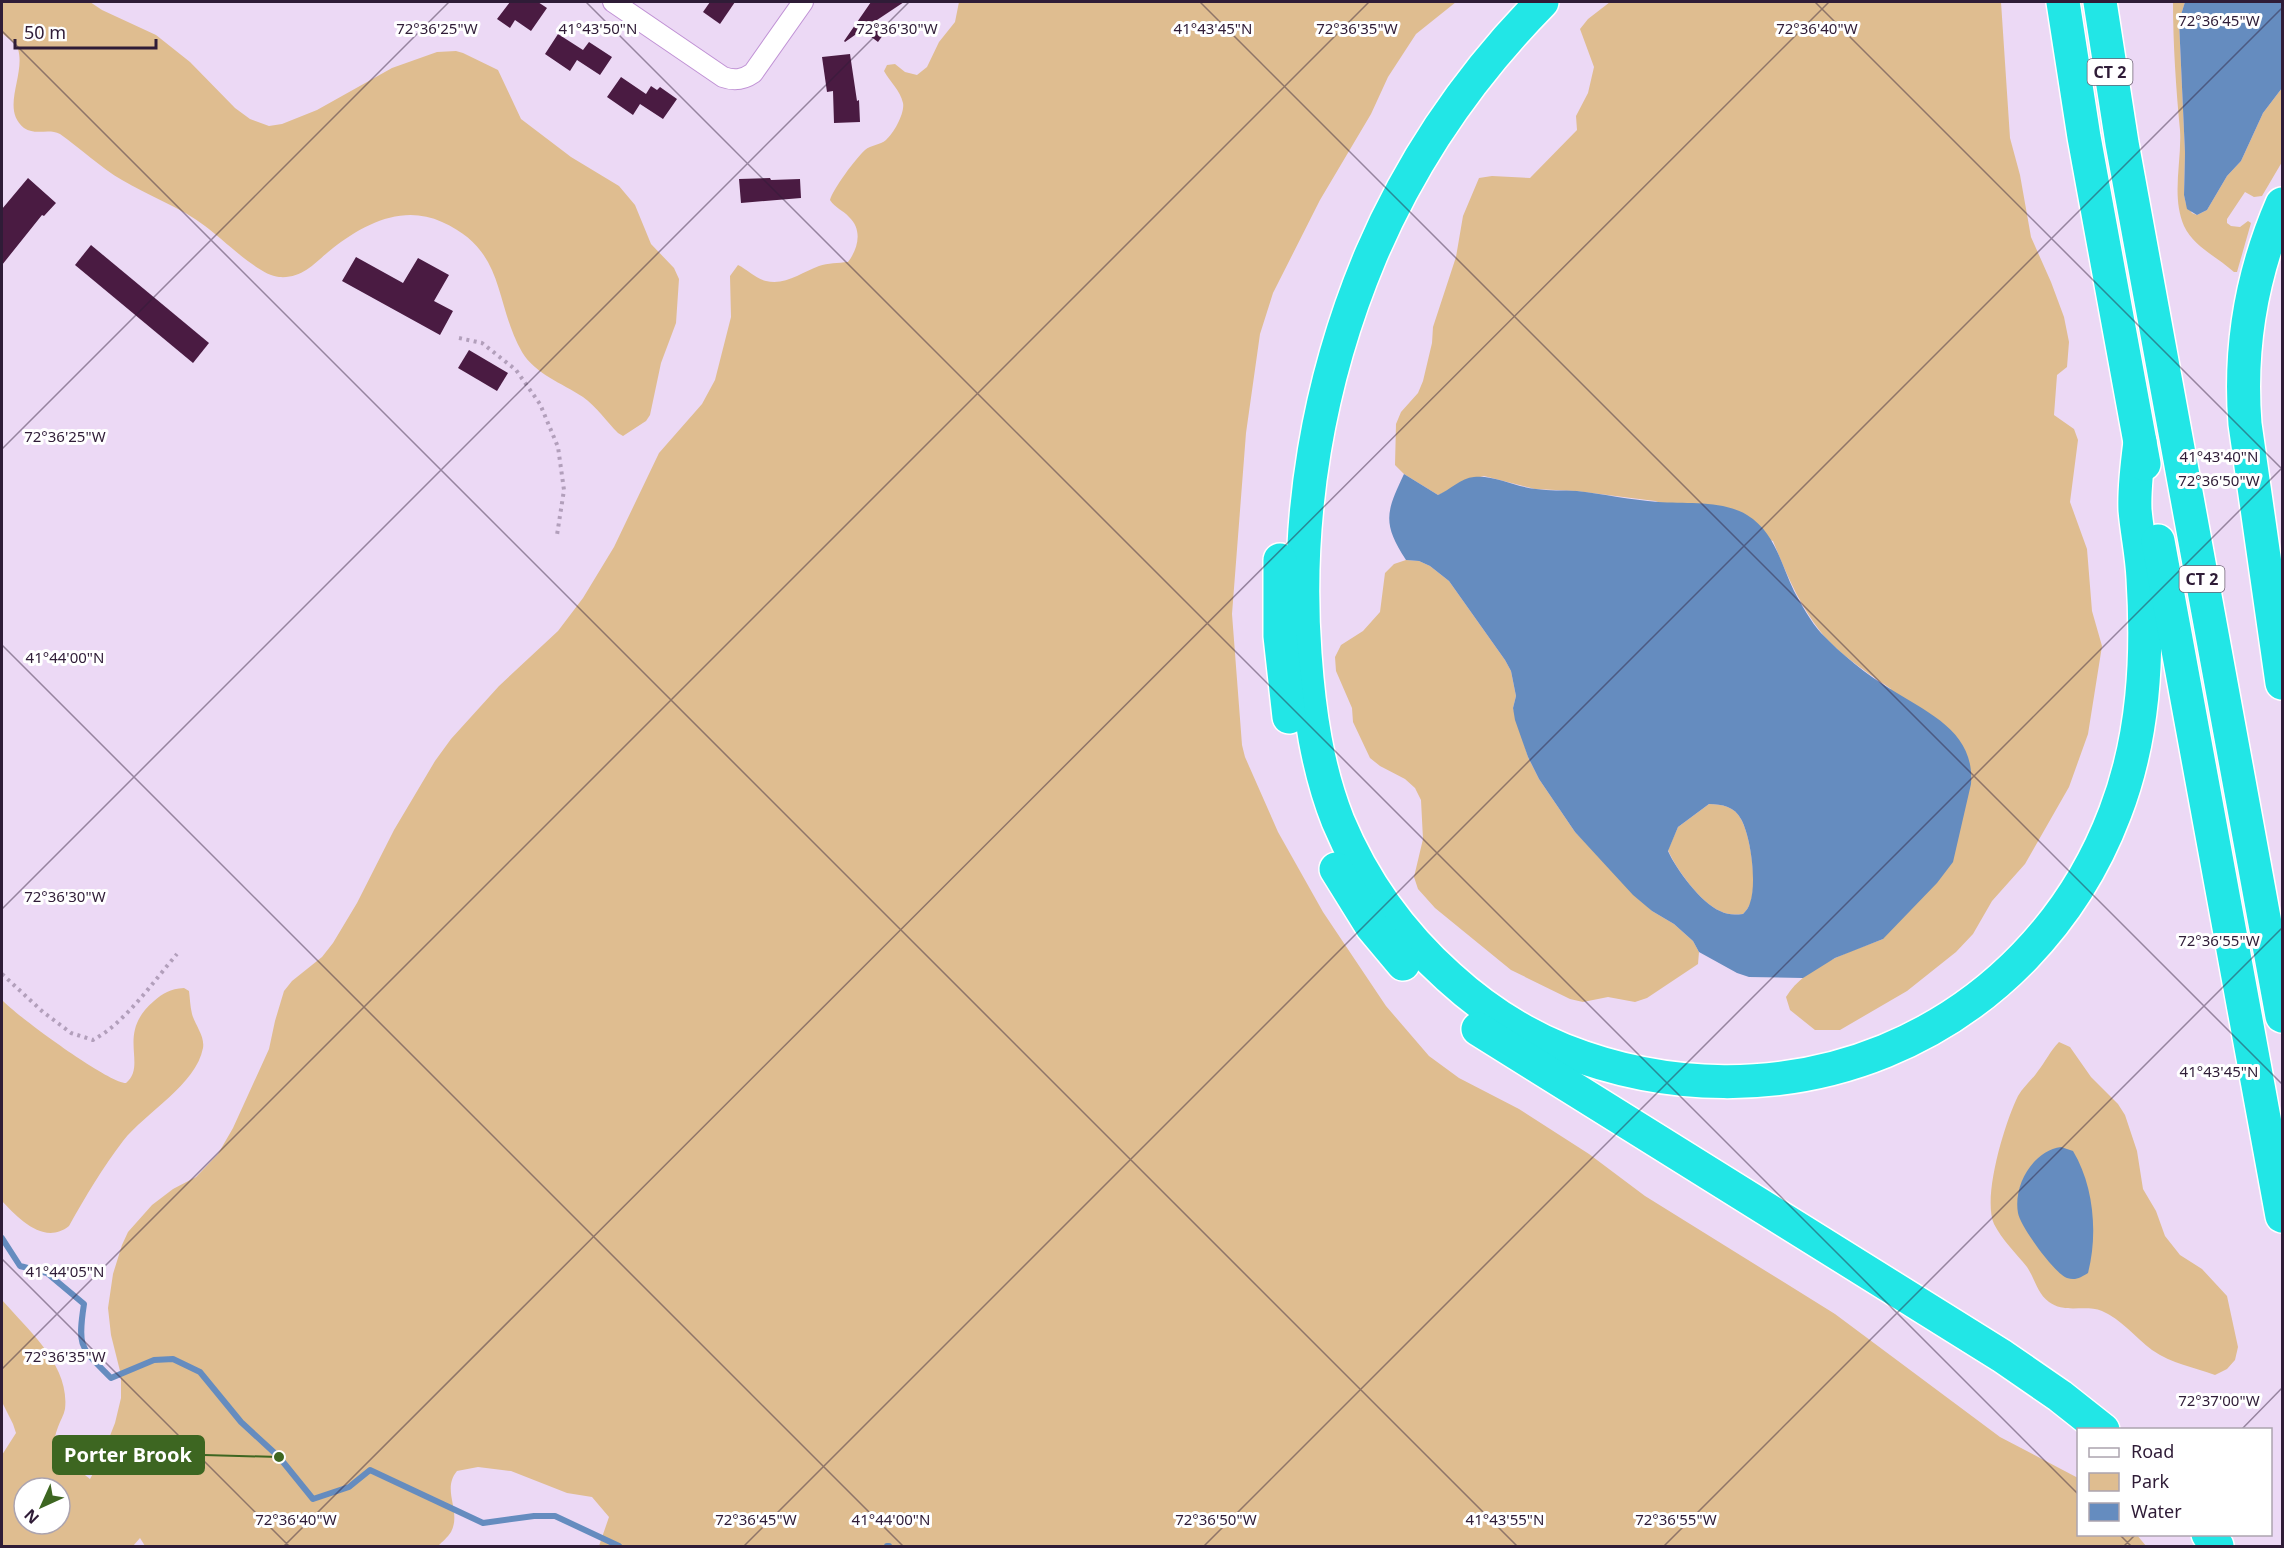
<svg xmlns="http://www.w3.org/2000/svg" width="2284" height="1548" font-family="'Noto Sans',sans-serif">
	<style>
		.green { fill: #dfbd90; fill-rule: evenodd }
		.water { fill: #658cbf; fill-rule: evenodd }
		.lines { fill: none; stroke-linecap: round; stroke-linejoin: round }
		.stream { stroke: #658cbf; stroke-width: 6 }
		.building { fill: #4a1b42 }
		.street-casing { stroke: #c092d5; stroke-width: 22 }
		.highway-casing { stroke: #fff; stroke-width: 36 }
		.path { stroke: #b29fbb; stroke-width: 4; stroke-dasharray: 3 4.5; stroke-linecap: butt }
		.street { stroke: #fff; stroke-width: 20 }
		.highway { stroke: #22e6e6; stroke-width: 33 }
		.ticks { fill: none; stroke: #2f1c37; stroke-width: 1.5; stroke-opacity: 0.45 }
		.labels { text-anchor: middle; stroke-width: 6; stroke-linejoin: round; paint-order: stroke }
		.shield { fill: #fff; stroke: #6d6073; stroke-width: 1.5 }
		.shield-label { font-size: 16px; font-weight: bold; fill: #2f1c37 }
		.ticks-label { font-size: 15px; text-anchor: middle; fill: #2f1c37; stroke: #fff; stroke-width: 6; stroke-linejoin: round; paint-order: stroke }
		.leader { fill: none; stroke: #3d6621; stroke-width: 2 }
		.callout-dot { fill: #3d6621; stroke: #fff; stroke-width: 2 }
		.callout { fill: #3d6621; stroke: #3d6621; stroke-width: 2 }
		.callout-label { font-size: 20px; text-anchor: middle; font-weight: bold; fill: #fff }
	</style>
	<rect width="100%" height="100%" fill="#ecd9f5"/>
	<g class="green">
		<path d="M2 2H90L102 10 156 35 190 62 235 108 250 119 269 126 282 124 317 110 392 68 437 52 456 51 463 53 498 70 521 119 571 157 619 186 635 205 651 244 674 268 679 279 676 323 661 363 650 415 646 421 623 436 618 433C607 422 596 406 583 397 562 383 535 374 522 352 493 301 507 251 442 222 403 204 364 224 333 248 316 261 304 279 279 277 258 275 223 239 205 226 182 208 147 195 122 180 101 168 80 148 60 134 48 128 36 136 24 128 0 109 26 75 18 49 15 42 7 38 2 33Z"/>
		<path d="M959 2H1456L1416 34 1388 77 1371 114 1320 200 1273 293 1260 334 1246 433 1232 614 1242 745 1245 757 1278 832 1323 912 1386 1006 1429 1056 1459 1078 1519 1109 1589 1154 1645 1196 1835 1314 2000 1437 2078 1478V1534L2137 1535 2146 1546H599L609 1517 592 1497 567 1493 511 1471 478 1467 457 1471C441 1490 462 1511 451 1532 448 1537 442 1542 438 1546H145L140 1538 133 1546H2V1455L16 1433 13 1424 2 1402V1300C28 1330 70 1365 65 1409 64 1415 60 1421 58 1427 55 1434 54 1442 53 1450L90 1479 100 1461 115 1423 121 1398V1375L111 1335 108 1308 113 1274 122 1245 128 1232 152 1205 173 1189 196 1177 218 1154 233 1128 269 1049 275 1021 284 991 292 981 322 957 333 943 357 903 394 830 435 761 451 739 499 686 558 631 583 598 614 547 659 453 702 404 715 380 731 317 730 276 738 265C748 270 755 278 766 281 785 286 802 272 819 266 828 263 838 263 848 262 858 249 863 230 849 217 843 210 835 208 830 200 833 189 856 158 865 150 871 145 880 145 886 140 894 133 905 113 903 103 900 90 890 82 884 71L887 65 895 64 905 72 917 75 927 67 939 42 955 22ZM24 1488H60V1524H24Z"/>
		<path d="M1610 2H2001L2010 138 2020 175 2031 237 2051 282 2064 317 2069 342 2067 367 2057 375 2054 415 2074 429 2078 440 2070 502 2087 549 2092 611 2102 646 2088 734 2069 787 2025 864 1992 901 1973 934 1956 952 1907 991 1840 1030H1815L1790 1010 1786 997C1806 965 1849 952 1883 939L1891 689C1869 674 1836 652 1820 631 1799 604 1786 573 1773 541L1655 501 1576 491 1535 489 1484 476 1459 483 1450 490 1438 495 1404 474 1395 465 1396 424 1401 412 1418 393 1423 381 1432 343 1433 327 1456 257 1463 216 1479 178 1492 176 1530 178 1577 130 1576 116 1588 93 1594 67 1580 29 1588 19Z"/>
		<path d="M2173 2H2185L2179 21 2185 153 2184 195 2186 204 2192 213 2197 215 2207 210 2227 176 2241 161 2263 113 2282 88V162L2262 196 2254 197 2245 192 2227 219V223L2231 226 2240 227 2248 221 2251 223 2237 272H2234C2216 256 2194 247 2184 226 2171 196 2182 161 2180 130 2176 88 2173 44 2173 2Z"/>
		<polygon points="1406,560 1419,561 1430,566 1449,581 1505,660 1511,671 1516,696 1513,708 1528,757 1539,779 1575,832 1652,911 1674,924 1693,941 1699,952 1698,964 1647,998 1635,1002 1608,997 1583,1002 1570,999 1511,970 1435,908 1418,889 1414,877 1423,839 1421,800 1415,788 1405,779 1380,766 1370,758 1353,722 1352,708 1336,671 1335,657 1341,645 1363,631 1380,612 1385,573 1394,564"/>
		<path d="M1709 804C1722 804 1735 807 1741 819 1751 837 1757 883 1751 902 1749 907 1746 911 1743 914 1734 915 1728 915 1720 911 1701 903 1676 869 1668 850L1678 827Z"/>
		<path d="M184 988 189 991C190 998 190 1006 192 1014 195 1025 205 1036 203 1048 196 1085 146 1112 123 1141 103 1167 85 1197 69 1226 44 1246 18 1218 2 1201V1000C17 1016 108 1083 126 1083 148 1064 115 1034 154 1001 163 993 170 989 184 988Z"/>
		<path d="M2059 1042 2070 1047 2091 1077 2118 1104 2125 1115 2137 1151 2143 1189 2156 1211 2165 1236 2180 1255 2202 1269 2227 1296 2238 1347 2235 1360 2227 1369 2215 1375C2194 1367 2172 1364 2152 1350 2136 1338 2121 1319 2102 1311 2085 1304 2065 1314 2049 1302 2037 1293 2035 1279 2027 1267 2016 1253 2002 1240 1994 1224 1982 1197 2005 1122 2018 1096 2023 1087 2032 1080 2038 1071 2046 1061 2050 1051 2059 1042Z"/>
	</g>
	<g class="water">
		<polygon points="2185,2 2282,2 2282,88 2263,113 2241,161 2227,176 2207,210 2197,215 2187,209 2184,195 2185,153 2179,21"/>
		<path d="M1404 474 1438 495C1450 490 1461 478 1474 477 1495 475 1515 487 1536 489 1549 491 1563 490 1577 491 1604 494 1631 500 1658 502 1686 504 1723 500 1747 515 1775 532 1781 564 1794 591 1801 604 1811 622 1821 633 1841 654 1867 675 1892 690 1930 714 1975 732 1971 784L1953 862 1937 883 1883 939 1835 958 1803 978 1749 977 1737 973 1699 952 1693 941 1674 924 1652 911 1633 895 1575 832 1539 779 1528 757 1515 720 1513 708 1516 696 1511 671 1505 660 1449 581 1430 566 1419 561 1406 560C1382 523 1386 512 1404 474ZM1709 804C1722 804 1735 807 1741 819 1751 837 1757 883 1750 903 1749 907 1746 911 1743 914 1734 915 1728 915 1720 911 1701 903 1676 869 1668 851L1678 827Z"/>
		<path d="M2061 1147 2073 1151C2094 1186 2098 1234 2088 1273 2081 1277 2076 1281 2067 1278 2055 1274 2020 1226 2018 1213 2013 1185 2033 1151 2061 1147Z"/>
	</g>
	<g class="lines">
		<g class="stream">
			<path d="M2 1238 20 1266 47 1273 84 1304C77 1349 81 1347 111 1378L154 1360 173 1359 200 1372 241 1422 279 1457 313 1499 349 1487 370 1470 483 1523 534 1516H555L619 1546"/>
			<polyline points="887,1546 889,1546"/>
		</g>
	</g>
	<g class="building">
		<polygon points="510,2 538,2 547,8 531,31 515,20 510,28 497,19"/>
		<polygon points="710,2 735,2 720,24 703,12"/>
		<polygon points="871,2 904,2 877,20 888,28 878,42 862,30 845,42 844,41"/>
		<polygon points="558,34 583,50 589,42 612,57 600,75 577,60 570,71 545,54"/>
		<polygon points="850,54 857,101 859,100 860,122 834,123 833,91 827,92 822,57"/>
		<polygon points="621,77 646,94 651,86 657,90 660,87 677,99 663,119 640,104 633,115 607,97"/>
		<polygon points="28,178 56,203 44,216 42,215 2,265 2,209"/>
		<polygon points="770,178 771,180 800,179 801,198 741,203 739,179"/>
		<polygon points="91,245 209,343 193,363 75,265"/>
		<polygon points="356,257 403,283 418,258 449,275 434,301 453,311 440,335 342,281"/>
		<polygon points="469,350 508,373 497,391 458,368"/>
	</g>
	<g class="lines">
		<defs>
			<path id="street" d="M613 2 723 77C734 81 743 80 753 73L803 2"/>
			<g id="highway">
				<path d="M1542 2C1470 75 1412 159 1371 255 1318 381 1295 517 1305 654 1309 711 1317 768 1338 821 1363 881 1401 934 1449 977 1483 1008 1521 1033 1563 1050 1666 1091 1782 1093 1885 1051 1992 1007 2074 921 2115 813 2144 738 2148 657 2143 578 2142 555 2137 533 2135 510 2134 488 2137 465 2140 442"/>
				<polyline points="2063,2 2084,137 2144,464"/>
				<polyline points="2100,2 2122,143 2282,1016"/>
				<path d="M2282 204C2252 273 2239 348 2245 424L2282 683"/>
				<polyline points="2158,541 2282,1216"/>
				<polyline points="1280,560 1280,636 1289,717"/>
				<polyline points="1336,869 1372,927 1403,964"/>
				<polyline points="1478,1029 2002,1356 2060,1396 2103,1430"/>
				<polyline points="2208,1534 2217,1546"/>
			</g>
		</defs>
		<use href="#street" class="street-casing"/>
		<use href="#highway" class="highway-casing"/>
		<g class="path">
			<polyline points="459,338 482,343 516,370 540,404 558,447 564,490 557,535"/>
			<path d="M2 974 43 1012 71 1033 93 1040C125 1023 153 982 177 954"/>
		</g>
		<use href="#street" class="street"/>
		<use href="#highway" class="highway"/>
	</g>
	<path class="ticks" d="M586 2 2078 1494M1200 2 2282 1084M1815 2 2282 469M2 31 1517 1546M2 449 449 2M2 645 903 1546M2 909 909 2M2 1259 289 1546M2 1369 1369 2M2241 1430 2282 1388M2119 1534 2131 1546M284 1546 1829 2M744 1546 2282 8M1204 1546 2282 468M1664 1546 2282 928M2124 1546 2136 1534"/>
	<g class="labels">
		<g class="shield">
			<rect x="2087.5" y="59" width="45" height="26" rx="4.5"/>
			<rect x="2179.5" y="566" width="45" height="26" rx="4.5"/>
		</g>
		<g class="shield-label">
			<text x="2110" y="78">CT 2</text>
			<text x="2202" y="585">CT 2</text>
		</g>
	</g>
	<g class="ticks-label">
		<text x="2219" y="26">72°36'45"W</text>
		<text x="437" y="34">72°36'25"W</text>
		<text x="598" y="34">41°43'50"N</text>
		<text x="897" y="34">72°36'30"W</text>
		<text x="1213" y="34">41°43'45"N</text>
		<text x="1357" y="34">72°36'35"W</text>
		<text x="1817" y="34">72°36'40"W</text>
		<text x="65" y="442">72°36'25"W</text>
		<text x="2219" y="462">41°43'40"N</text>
		<text x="2219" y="486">72°36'50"W</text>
		<text x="65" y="663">41°44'00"N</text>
		<text x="65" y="902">72°36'30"W</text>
		<text x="2219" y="946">72°36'55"W</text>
		<text x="2219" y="1077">41°43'45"N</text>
		<text x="65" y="1277">41°44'05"N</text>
		<text x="65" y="1362">72°36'35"W</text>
		<text x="2219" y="1406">72°37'00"W</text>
		<text x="296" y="1525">72°36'40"W</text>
		<text x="756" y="1525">72°36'45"W</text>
		<text x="1216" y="1525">72°36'50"W</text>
		<text x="1676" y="1525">72°36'55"W</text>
		<text x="891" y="1525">41°44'00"N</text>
		<text x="1505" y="1525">41°43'55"N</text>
	</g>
	<path class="leader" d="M279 1457L204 1455"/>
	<circle class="callout-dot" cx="279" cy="1457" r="6"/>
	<rect class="callout" x="53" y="1436" width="151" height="38" rx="6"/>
	<g class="callout-label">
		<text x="128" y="1462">Porter Brook</text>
	</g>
	<rect width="2284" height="1548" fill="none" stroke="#2f1c37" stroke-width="6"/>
	<rect x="2077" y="1428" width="195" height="108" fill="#ffffff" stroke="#aca4af" stroke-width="1.5"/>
	<rect x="2089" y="1448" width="30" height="9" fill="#ffffff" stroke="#aca4af" stroke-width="1.5"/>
	<text x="2131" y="1458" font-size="18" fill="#2f1c37">Road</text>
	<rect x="2089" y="1473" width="30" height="18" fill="#dfbd90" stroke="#aca4af" stroke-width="1.5"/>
	<text x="2131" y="1488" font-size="18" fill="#2f1c37">Park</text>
	<rect x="2089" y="1503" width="30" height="18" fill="#658cbf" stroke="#aca4af" stroke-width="1.5"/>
	<text x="2131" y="1518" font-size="18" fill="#2f1c37">Water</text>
	<g transform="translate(42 1506) rotate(225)"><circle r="28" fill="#ffffff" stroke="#aca4af" stroke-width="1.5"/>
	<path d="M0-4.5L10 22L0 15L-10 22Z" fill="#3d6621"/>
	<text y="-9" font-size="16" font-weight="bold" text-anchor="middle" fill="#2f1c37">N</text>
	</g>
	<path d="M15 39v9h141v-9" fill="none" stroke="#2f1c37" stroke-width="3"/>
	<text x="24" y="39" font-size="18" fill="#2f1c37" stroke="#ffffff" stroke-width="4.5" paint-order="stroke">50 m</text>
</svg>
